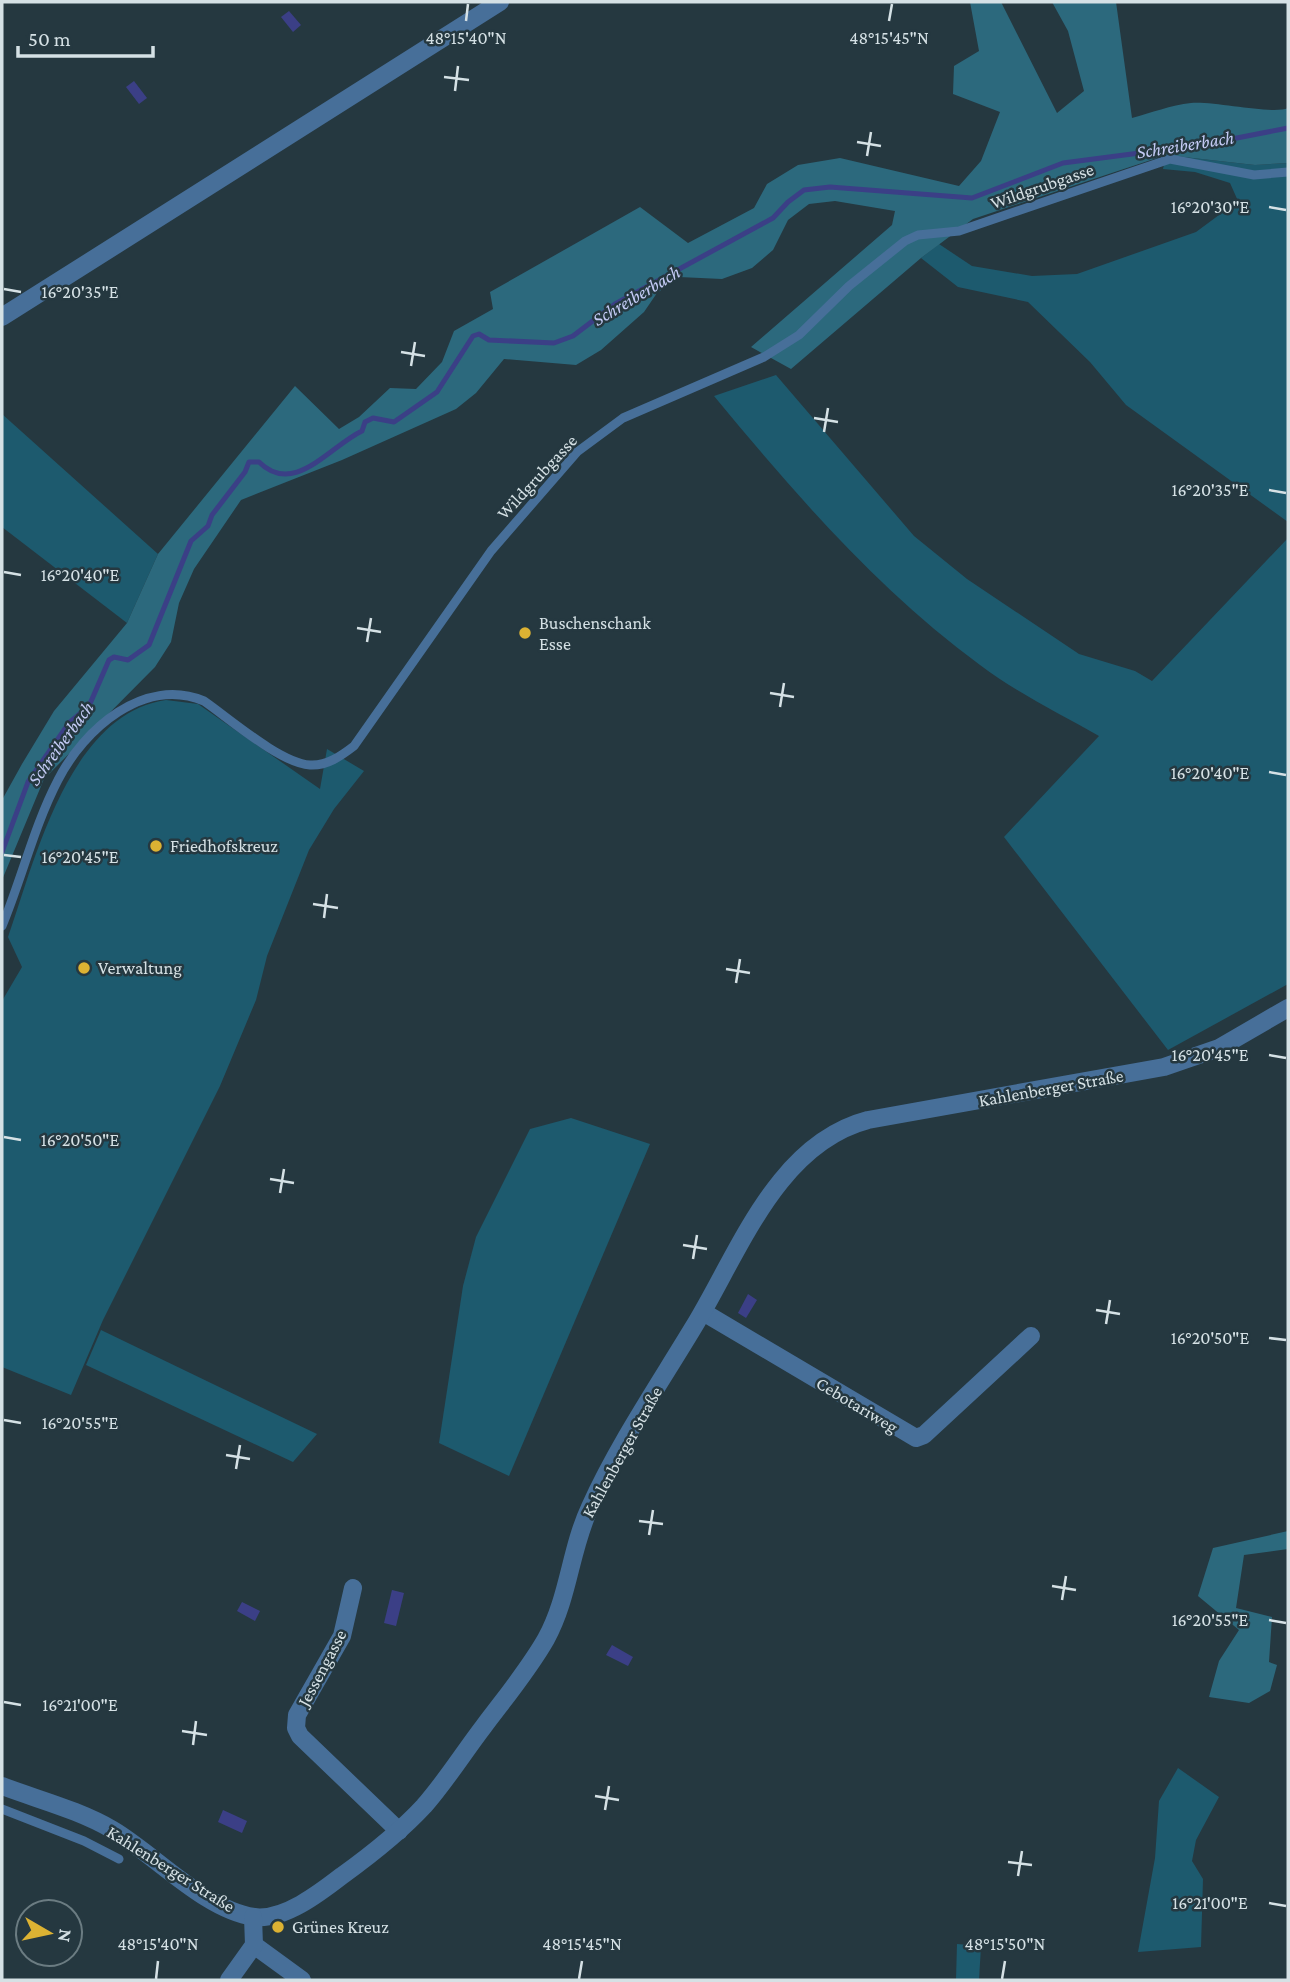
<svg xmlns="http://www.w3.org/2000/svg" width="1290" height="1982" font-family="'Crimson Pro',serif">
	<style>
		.green { fill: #1d5a6e }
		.forest { fill: #2c697d }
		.water { fill: #3b3f86 }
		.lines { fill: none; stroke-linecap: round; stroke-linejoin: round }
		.stream { stroke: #3b3f86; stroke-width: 5 }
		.service { stroke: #476f99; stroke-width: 9 }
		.minor { stroke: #476f99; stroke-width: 18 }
		.ticks { fill: none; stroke: #d5e1e5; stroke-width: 2.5 }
		.poi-dot { fill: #dcb233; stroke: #253840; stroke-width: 2.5 }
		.labels { text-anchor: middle; stroke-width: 5; stroke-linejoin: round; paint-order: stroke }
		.street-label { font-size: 18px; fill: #d5e1e5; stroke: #253840 }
		.poi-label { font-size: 18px; fill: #d5e1e5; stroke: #253840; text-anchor: start }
		.water-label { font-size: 19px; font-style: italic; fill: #c4cbf5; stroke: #253840 }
		.ticks-label { font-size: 18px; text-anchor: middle; fill: #d5e1e5; stroke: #253840; stroke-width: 5; stroke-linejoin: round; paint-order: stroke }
	</style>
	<rect width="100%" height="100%" fill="#253840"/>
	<g class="green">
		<polygon points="1166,155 1255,165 1288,163 1288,522 1126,405 1090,362 1028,302 958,287 921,258 939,244 972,266 1032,276 1077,274 1196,232 1238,201 1230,183 1195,172 1163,169"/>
		<path d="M776 375 914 536 967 579 1079 654 1135 671 1152 681 1288 538V984L1168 1050 1004 837 1099 736C1060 714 1017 693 980 665 877 589 795 494 714 396Z"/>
		<polygon points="2,414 158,554 127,623 2,527"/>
		<path d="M166 700 198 704 320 789 327 749 364 771 334 809 309 850 267 956 256 1000 220 1086 103 1320 71 1395 2 1367V1001L22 967 8 937C35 860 69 714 166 700Z"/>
		<polygon points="571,1118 650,1144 509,1476 439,1443 463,1286 476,1237 530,1129"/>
		<polygon points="101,1330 317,1434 293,1462 86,1365"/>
		<polygon points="1178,1768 1219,1797 1196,1840 1192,1861 1203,1879 1201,1947 1138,1952 1155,1858 1159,1801"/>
		<polygon points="957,1944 981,1946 979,1980 956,1980"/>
	</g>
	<g class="forest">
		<path d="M970 2H1001L1057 113 1084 91 1068 31 1052 2H1116L1132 118C1151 113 1171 105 1191 103 1215 101 1273 115 1288 108V163L1255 165 1166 155 973 219 921 258 791 369 751 347 892 225 895 211 835 201 809 204 788 220 773 250 752 268 722 279 679 277 657 293 644 312 601 350 576 365 504 359 476 393 456 409 342 460 241 500 194 569 179 603 171 642 155 667 44 779 2 880V800L22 764 54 711 127 623 158 554 295 386 339 429 359 417 390 388 416 389 442 362 454 331 493 309 490 292 640 207 688 243 754 208 767 184 798 165 840 158 959 186 981 161 1000 112 953 94 954 66 979 51Z"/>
		<polygon points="1288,1531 1288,1549 1244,1555 1236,1608 1272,1617 1269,1662 1277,1665 1270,1691 1249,1703 1209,1697 1219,1661 1239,1630 1198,1596 1213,1548"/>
	</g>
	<g class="water">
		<polygon points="289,11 301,25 293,32 281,17"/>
		<polygon points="134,81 147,98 139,104 126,87"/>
		<polygon points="748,1294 757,1300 746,1318 738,1313"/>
		<polygon points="392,1590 404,1593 396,1626 384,1623"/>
		<polygon points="242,1602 260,1611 255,1621 237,1611"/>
		<polygon points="612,1645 633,1657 628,1666 606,1655"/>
		<polygon points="223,1810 247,1821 242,1833 218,1822"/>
	</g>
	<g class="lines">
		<path class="stream" d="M2 852 28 782 69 723 89 706 109 660 114 657 128 660 149 645 191 541 208 526 212 515 245 472 249 462H259C294 497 330 446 362 431L365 422 373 418 394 422 437 392 473 336 479 334 489 340 554 343 573 336 615 304 773 218 788 202 804 190 830 187 972 198 1063 163 1201 145 1288 128"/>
		<g class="service">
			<path d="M2 926C22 878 34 826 58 780 84 729 144 676 204 701 230 719 280 763 310 765 327 766 341 756 354 746L491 551 577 452 623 418 764 357 799 335 849 286 905 241 918 235 959 231 1170 159 1254 175 1288 172"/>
			<polyline points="2,1809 84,1841 119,1859"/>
		</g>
		<g class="minor">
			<polyline points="2,317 500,2"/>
			<polyline points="703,1312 916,1438 924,1435 1031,1336"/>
			<polyline points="353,1588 342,1636 297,1715 296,1728 300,1736 399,1831"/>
			<path d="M2 1786C39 1800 79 1810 113 1830 155 1855 205 1910 254 1917 284 1921 321 1892 343 1875 372 1854 400 1832 424 1806 446 1781 464 1752 484 1726 505 1698 529 1669 546 1639 569 1597 570 1550 590 1507 618 1445 658 1386 693 1328 738 1255 776 1144 868 1120L1164 1067 1219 1048 1288 1008"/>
			<polyline points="254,1945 302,1980"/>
			<polyline points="229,1980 254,1945 253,1917"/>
		</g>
	</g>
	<path class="ticks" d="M466 21 468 4M889 21 892 4M444 77 469 80M455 91 458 66M857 142 881 146M867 156 871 132M1269 207 1286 210M4 289 21 292M401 352 425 356M411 366 415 342M814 418 838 422M824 432 828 408M1269 490 1286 493M4 572 21 575M357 628 381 632M367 642 371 618M770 693 794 697M780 707 784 683M1269 772 1286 775M4 855 21 857M313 904 338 908M324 918 327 894M726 969 750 973M736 983 740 959M1269 1055 1286 1058M4 1137 21 1140M270 1179 294 1183M280 1193 284 1169M683 1245 707 1249M693 1259 697 1235M1096 1310 1120 1314M1106 1324 1110 1300M1269 1338 1286 1340M4 1420 21 1423M226 1455 250 1459M236 1469 240 1445M639 1521 663 1524M649 1535 653 1510M1052 1586 1076 1590M1062 1600 1066 1576M1269 1620 1286 1623M4 1702 21 1705M182 1731 207 1735M193 1745 196 1721M595 1796 619 1800M605 1810 609 1786M1008 1862 1032 1865M1018 1876 1022 1851M1269 1903 1286 1906M156 1979 158 1961M579 1979 582 1961M1002 1979 1005 1961"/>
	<g class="poi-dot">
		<circle cx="525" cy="633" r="7"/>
		<circle cx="156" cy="846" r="7"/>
		<circle cx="84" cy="968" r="7"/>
		<circle cx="278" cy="1927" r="7"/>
	</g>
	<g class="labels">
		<g class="street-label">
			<text transform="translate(1042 186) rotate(-19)" y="6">Wildgrubgasse</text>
			<text transform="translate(537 477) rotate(-47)" y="6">Wildgrubgasse</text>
			<text transform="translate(1051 1088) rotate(-10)" y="6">Kahlenberger Straße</text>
			<text transform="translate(857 1405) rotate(31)" y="6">Cebotariweg</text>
			<text transform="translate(622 1452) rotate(-61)" y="6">Kahlenberger Straße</text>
			<text transform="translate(322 1668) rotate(-62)" y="6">Jessengasse</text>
			<text transform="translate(171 1869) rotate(32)" y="6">Kahlenberger Straße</text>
		</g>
		<g class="poi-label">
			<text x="539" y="629">Buschenschank<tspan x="539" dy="21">Esse</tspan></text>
			<text x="170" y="852">Friedhofskreuz</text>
			<text x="98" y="974">Verwaltung</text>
			<text x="292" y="1933">Grünes Kreuz</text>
		</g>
		<g class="water-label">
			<text transform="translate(1185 144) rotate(-9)" y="7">Schreiberbach</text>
			<text transform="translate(636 295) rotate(-31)" y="7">Schreiberbach</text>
			<text transform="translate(60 743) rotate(-54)" y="7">Schreiberbach</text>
		</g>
	</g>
	<g class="ticks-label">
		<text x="466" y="44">48°15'40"N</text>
		<text x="889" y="44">48°15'45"N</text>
		<text x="1210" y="213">16°20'30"E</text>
		<text x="80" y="298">16°20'35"E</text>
		<text x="1210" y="496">16°20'35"E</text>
		<text x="80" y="581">16°20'40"E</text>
		<text x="1210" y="779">16°20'40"E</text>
		<text x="80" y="863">16°20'45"E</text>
		<text x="1210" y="1061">16°20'45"E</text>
		<text x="80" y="1146">16°20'50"E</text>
		<text x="1210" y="1344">16°20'50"E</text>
		<text x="80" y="1429">16°20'55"E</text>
		<text x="1210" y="1626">16°20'55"E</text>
		<text x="80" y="1711">16°21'00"E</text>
		<text x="1210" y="1909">16°21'00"E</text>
		<text x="158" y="1950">48°15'40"N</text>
		<text x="582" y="1950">48°15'45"N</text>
		<text x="1005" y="1950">48°15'50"N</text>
	</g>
	<rect width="1290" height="1982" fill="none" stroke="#d5e1e5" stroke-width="7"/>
	<g transform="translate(49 1933) rotate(99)"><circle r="33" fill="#253840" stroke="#6b7c82" stroke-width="2"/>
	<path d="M0-5L12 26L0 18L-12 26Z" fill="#dcb233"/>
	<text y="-10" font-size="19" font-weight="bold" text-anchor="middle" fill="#d5e1e5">N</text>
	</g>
	<path d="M18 46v10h135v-10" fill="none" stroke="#d5e1e5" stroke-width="3.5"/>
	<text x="28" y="46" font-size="21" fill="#d5e1e5" stroke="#253840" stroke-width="5" paint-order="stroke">50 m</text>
</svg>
